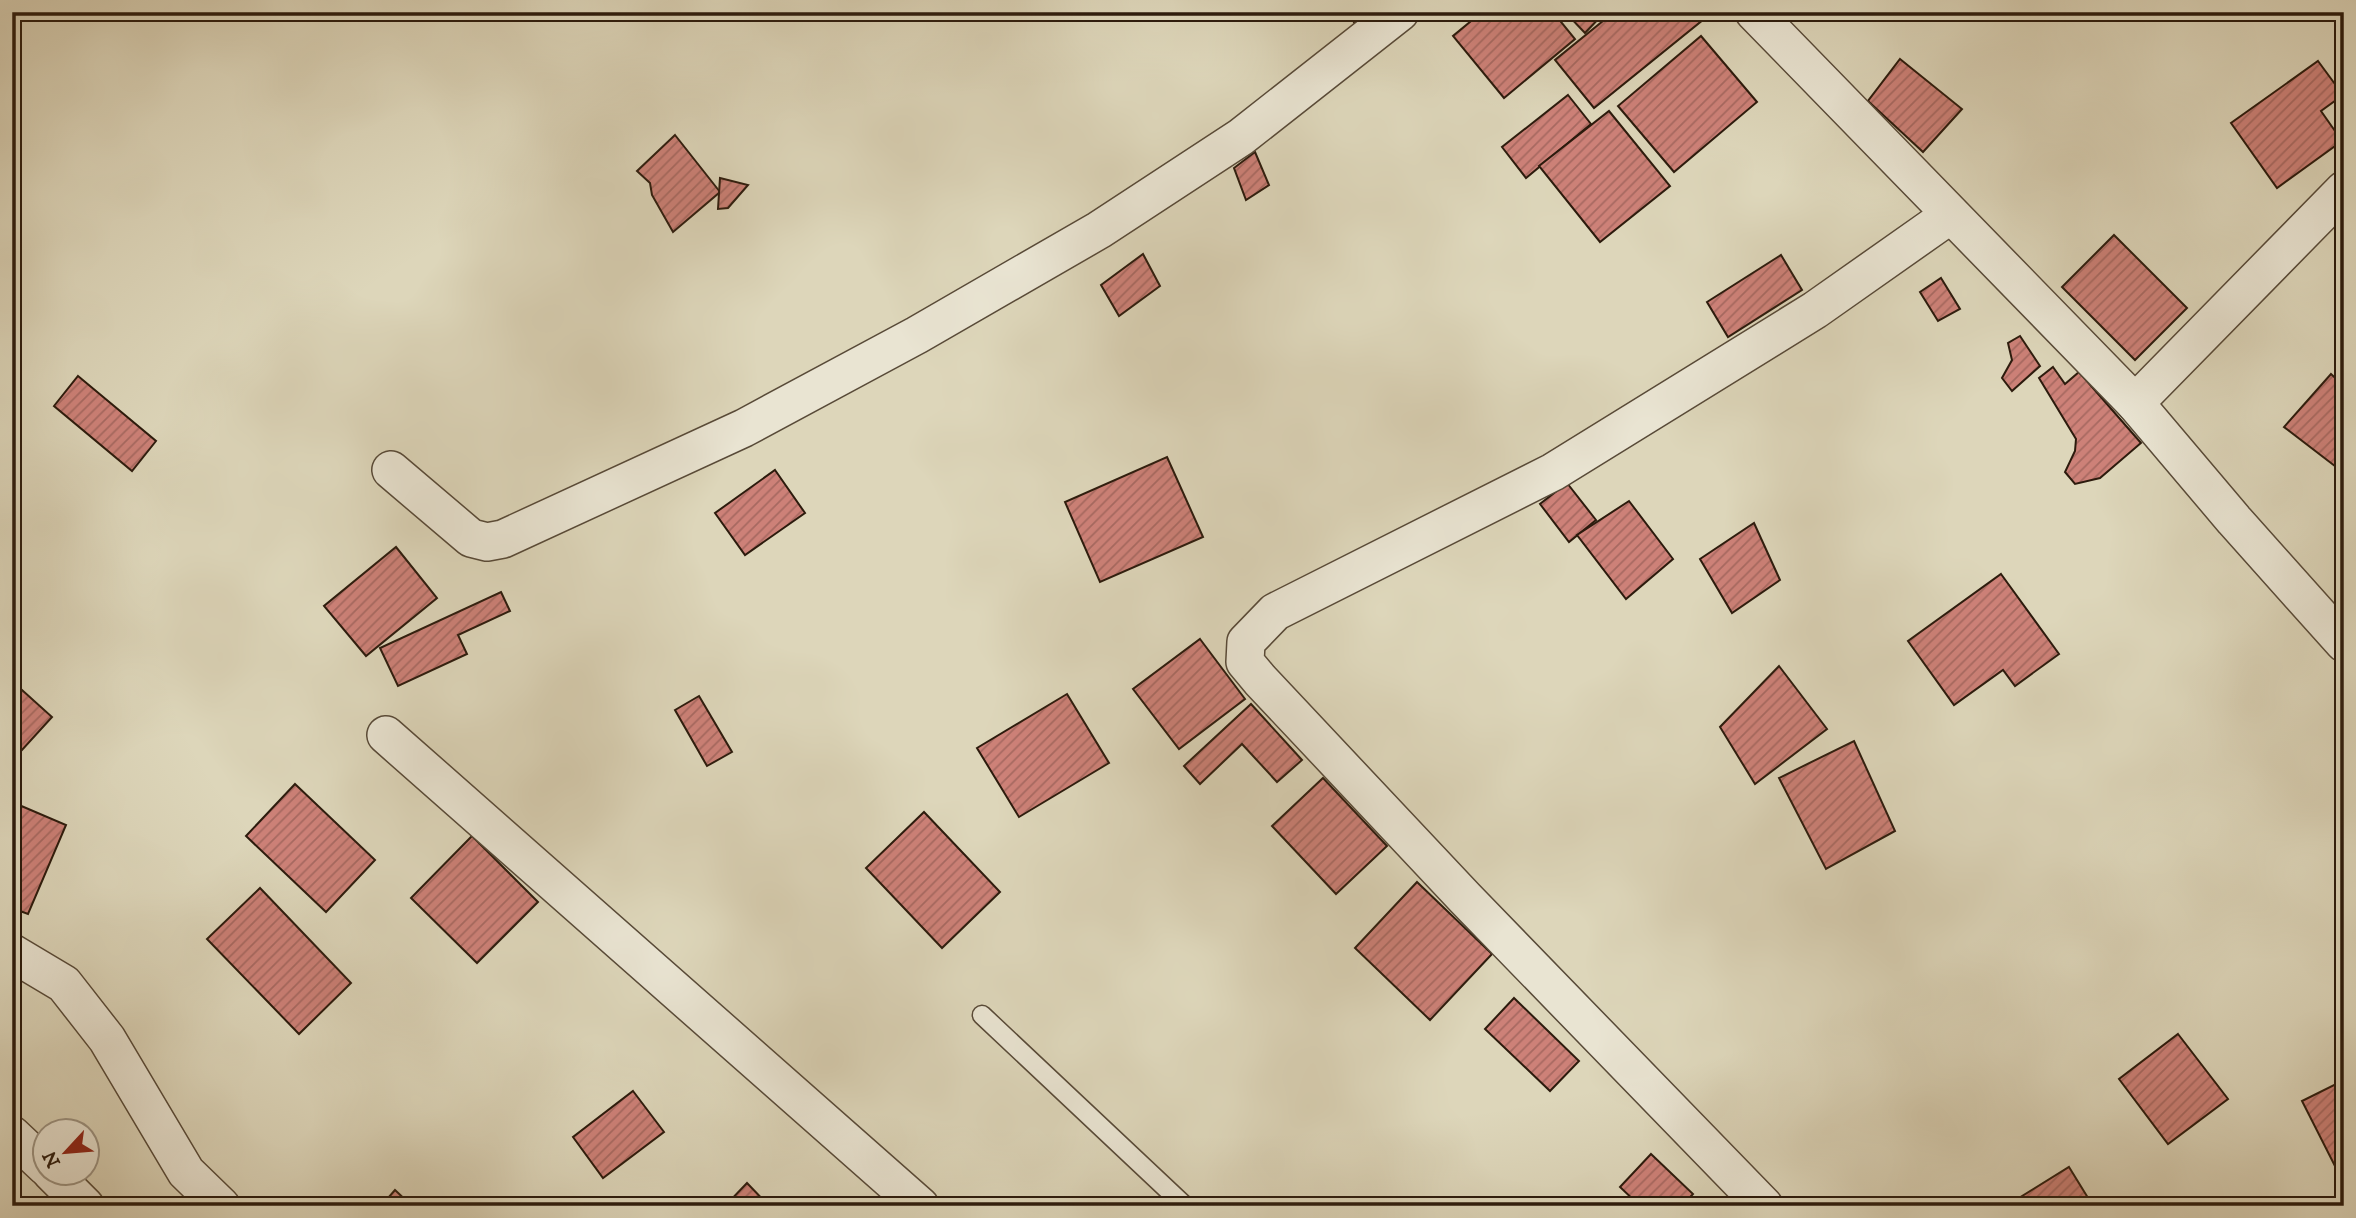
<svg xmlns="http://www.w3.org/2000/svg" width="2356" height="1218" font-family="'IM FELL DW Pica',serif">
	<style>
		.building { fill: url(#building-hatch); stroke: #2c1b0d; stroke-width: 2 }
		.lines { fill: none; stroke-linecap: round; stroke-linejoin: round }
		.lane-casing { stroke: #584a38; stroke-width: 21 }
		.street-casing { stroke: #584a38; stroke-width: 40 }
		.lane { stroke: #e9e4d2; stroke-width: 18 }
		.street { stroke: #e9e4d2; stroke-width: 37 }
	</style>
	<defs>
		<pattern id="building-hatch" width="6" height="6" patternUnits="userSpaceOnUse" patternTransform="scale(1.75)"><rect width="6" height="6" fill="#cd8178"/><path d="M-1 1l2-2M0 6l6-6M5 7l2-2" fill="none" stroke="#a76961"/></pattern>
	</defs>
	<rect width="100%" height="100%" fill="#ddd6ba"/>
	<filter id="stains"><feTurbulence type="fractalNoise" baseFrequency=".00286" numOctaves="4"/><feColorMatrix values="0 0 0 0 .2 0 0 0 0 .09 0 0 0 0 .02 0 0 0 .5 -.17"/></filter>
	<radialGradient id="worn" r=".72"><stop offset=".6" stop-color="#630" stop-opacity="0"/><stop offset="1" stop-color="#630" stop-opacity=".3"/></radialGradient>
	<g class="building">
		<polygon points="1348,12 1372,12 1358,29"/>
		<polygon points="1482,12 1553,12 1575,39 1504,98 1453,36"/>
		<polygon points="1565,12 1605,12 1585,33"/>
		<polygon points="1614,12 1698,12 1704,19 1594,108 1555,60"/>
		<polygon points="1701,36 1757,102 1674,172 1618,106"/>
		<polygon points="1900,59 1962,109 1923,152 1868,101"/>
		<polygon points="2318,61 2343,95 2321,111 2342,141 2277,188 2231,123"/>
		<polygon points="1568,95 1591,124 1526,178 1502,147"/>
		<polygon points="1609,111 1670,186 1600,242 1539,166"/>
		<polygon points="675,135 720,192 673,232 652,195 650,183 637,171"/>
		<polygon points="1255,152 1269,185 1246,200 1234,168"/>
		<polygon points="720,178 748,185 728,208 718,209"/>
		<polygon points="2114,235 2187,308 2135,360 2062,287"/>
		<polygon points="1143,254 1160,286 1119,316 1101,285"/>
		<polygon points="1781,255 1802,290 1728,337 1707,302"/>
		<polygon points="1941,278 1960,309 1938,321 1920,292"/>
		<polygon points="2020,336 2040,366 2012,391 2002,378 2012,360 2008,343"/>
		<polygon points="2053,367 2065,384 2079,372 2141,443 2100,478 2075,484 2065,472 2075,451 2076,439 2039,378"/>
		<polygon points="2331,374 2344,386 2344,473 2284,427"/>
		<polygon points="78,376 156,441 132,471 54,406"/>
		<polygon points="1167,457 1203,537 1100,582 1065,502"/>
		<polygon points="775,470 805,513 745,555 715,513"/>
		<polygon points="1567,483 1596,520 1569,542 1540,504"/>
		<polygon points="1629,501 1673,559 1626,599 1577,535"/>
		<polygon points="1754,523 1780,580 1732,613 1700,559"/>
		<polygon points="396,547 437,598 366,656 324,606"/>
		<polygon points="2001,574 2059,654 2015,686 2003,670 1954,705 1908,641"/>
		<polygon points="501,592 510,611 458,635 467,654 398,686 380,648"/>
		<polygon points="1200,639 1245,699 1179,749 1133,689"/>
		<polygon points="1779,666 1827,729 1755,784 1720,727"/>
		<polygon points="12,681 52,717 12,761"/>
		<polygon points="1067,694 1109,763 1019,817 977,748"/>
		<polygon points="699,696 732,752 707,766 675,710"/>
		<polygon points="1251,704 1302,760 1277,782 1242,744 1200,784 1184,766"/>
		<polygon points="1854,741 1895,831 1826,869 1779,778"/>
		<polygon points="1323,778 1387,846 1336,894 1272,826"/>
		<polygon points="295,784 375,860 326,912 246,836"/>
		<polygon points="12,802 66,825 28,914 12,908"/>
		<polygon points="924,812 1000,892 942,948 866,868"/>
		<polygon points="472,836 538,902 477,963 411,898"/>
		<polygon points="1417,882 1492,954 1430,1020 1355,948"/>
		<polygon points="260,888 351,983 299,1034 207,939"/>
		<polygon points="1514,998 1579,1061 1550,1091 1485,1029"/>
		<polygon points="2178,1034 2228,1099 2168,1144 2119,1079"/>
		<polygon points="2344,1080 2344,1172 2339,1174 2302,1101"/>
		<polygon points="633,1091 664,1132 603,1178 573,1137"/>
		<polygon points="1651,1154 1693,1194 1682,1206 1640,1206 1620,1187"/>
		<polygon points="2069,1167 2093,1206 2006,1206"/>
		<polygon points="747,1183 769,1206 725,1206"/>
		<polygon points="395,1190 412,1206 381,1206"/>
	</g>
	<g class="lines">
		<defs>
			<polyline id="lane" points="982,1015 1185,1206"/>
			<g id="street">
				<polyline points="1754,12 2135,403 2234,520 2344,643"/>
				<polyline points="2135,403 2344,190"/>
				<polyline points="391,470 471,538 487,542 503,539 744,428 917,335 1099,230 1241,137 1400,12"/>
				<polyline points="386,735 920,1206"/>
				<polyline points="12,953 64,984 107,1039 186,1172 221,1206"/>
				<polyline points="12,1135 46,1167"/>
				<polyline points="51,1172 85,1206"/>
				<polyline points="1764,1206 1465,898 1260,680 1245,662 1246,642 1275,612 1553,472 1815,310 1950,215"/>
			</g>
		</defs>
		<use href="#lane" class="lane-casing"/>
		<use href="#street" class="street-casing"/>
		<use href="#lane" class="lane"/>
		<use href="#street" class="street"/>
	</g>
	<rect width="2356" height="1218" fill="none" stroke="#ddd6ba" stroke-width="42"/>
	<rect x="14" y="14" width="2328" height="1190" fill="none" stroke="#2c1b0d" stroke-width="3.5"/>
	<rect x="21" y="21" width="2314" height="1176" fill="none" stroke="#2c1b0d" stroke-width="2"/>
	<g transform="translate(66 1152) rotate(244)"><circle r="33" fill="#e9e4d2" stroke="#9d9483" stroke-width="2"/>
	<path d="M0-5L12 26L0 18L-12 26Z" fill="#8f2418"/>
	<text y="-10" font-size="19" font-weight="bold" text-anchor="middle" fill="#2c1b0d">N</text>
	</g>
	<rect width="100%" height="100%" filter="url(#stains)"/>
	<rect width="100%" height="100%" fill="url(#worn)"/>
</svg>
